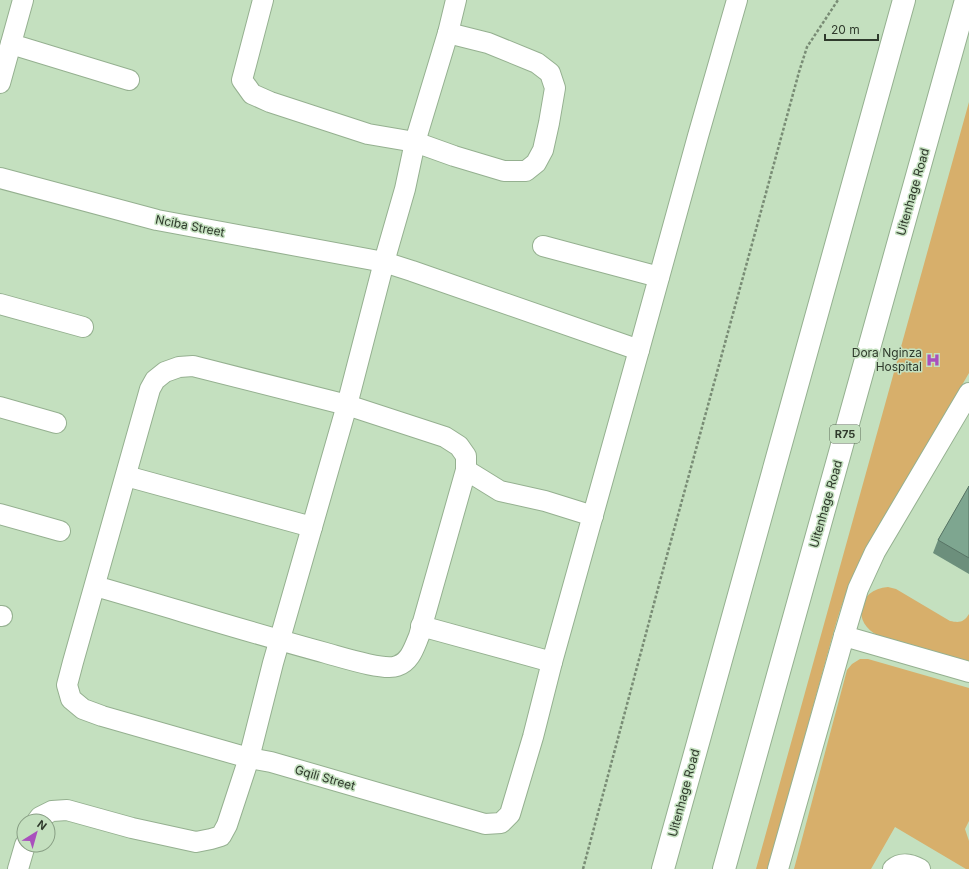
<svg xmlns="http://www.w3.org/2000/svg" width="969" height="869" font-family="Inter,sans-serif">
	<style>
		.green { fill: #d7af6b }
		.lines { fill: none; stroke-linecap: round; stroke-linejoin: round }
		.minor-casing { stroke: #95b090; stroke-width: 22 }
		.major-casing { stroke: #95b090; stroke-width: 24 }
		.path { stroke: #798c75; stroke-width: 2.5; stroke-dasharray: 3 2; stroke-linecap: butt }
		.minor { stroke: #fff; stroke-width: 20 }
		.major { stroke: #fff; stroke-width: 22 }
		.wall { fill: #6c8f7c }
		.building { fill: #7ea690; stroke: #587465 }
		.labels { text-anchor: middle; stroke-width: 3; stroke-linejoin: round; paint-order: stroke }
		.shield { fill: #c4e0bf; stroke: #5c6c58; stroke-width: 1 }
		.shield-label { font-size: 11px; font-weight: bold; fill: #2f3a2c }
		.street-label { font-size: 12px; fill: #2f3a2c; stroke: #c4e0bf }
		.poi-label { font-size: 12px; fill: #2f3a2c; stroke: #c4e0bf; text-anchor: end }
	</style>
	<rect width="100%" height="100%" fill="#c4e0bf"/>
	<g class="green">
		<path d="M969 102V373L867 548C853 574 843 599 835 627L768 869H756Z"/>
		<path d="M888 587 896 589 950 621C960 623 964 622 969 614V661L879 636C851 623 857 589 888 587Z"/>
		<polygon points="860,659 868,659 969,688 969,821 965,829 969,841 969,869 966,869 895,827 871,869 794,869 847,670 852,664"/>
	</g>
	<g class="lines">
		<defs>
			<g id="minor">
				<polyline points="263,0 242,80 252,94 270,102 368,134 415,142 454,156 504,171 526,171 536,163 543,150 549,123 555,88 550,73 537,63 488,43 448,33"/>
				<polyline points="11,44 129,80"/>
				<polyline points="0,83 23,0"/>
				<polyline points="0,178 157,220 384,262 412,271 639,350"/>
				<polyline points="543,246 659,277"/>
				<polyline points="0,304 83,327"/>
				<polyline points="0,407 56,423"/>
				<polyline points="466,470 500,491 545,501 593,516"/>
				<polyline points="126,476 312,527"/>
				<polyline points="0,514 60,531"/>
				<path d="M95 586C172 608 248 632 326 653 341 657 384 671 397 666 410 662 414 648 419 636L466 470V456L459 446 445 437 347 405 193 366 179 367 165 372 155 380 150 389 73 662 67 685 71 699 83 709 102 716 249 758 271 762 485 824 501 823 510 814 533 737 552 662 639 350 698 136 737 0"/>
				<polyline points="0,616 2,616"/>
				<polyline points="421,626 552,662"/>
				<polyline points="844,636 969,672"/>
				<polyline points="37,821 40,817 52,811 67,810 132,828 196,842 211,839 221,836 227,825 249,758 273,663 347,405 384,262 405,189 415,142 448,33 456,0"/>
				<polyline points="18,869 25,845"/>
				<polyline points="778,869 844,636 858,589 875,552 969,393"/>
				<path d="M893 869C901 862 911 864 920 869"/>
			</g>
			<g id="major">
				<polyline points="663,869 904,0"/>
				<polyline points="724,869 966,0"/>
			</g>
		</defs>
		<use href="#minor" class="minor-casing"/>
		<use href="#major" class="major-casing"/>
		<polyline class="path" points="583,869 660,581 799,72 807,47 838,0"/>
		<use href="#minor" class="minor"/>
		<use href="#major" class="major"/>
	</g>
	<polygon class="wall" points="969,486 969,574 933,553 938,540"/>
	<polygon class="building" points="969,486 969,558 938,540"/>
	<defs>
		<symbol id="hospital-bare" viewBox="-9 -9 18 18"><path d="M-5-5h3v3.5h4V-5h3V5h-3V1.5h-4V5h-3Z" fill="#a950bd" stroke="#c4e0bf" stroke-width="2.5" paint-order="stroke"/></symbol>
	</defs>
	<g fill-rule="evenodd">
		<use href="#hospital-bare" x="923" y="350" width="20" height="20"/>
	</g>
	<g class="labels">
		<rect class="shield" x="830" y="425" width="30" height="18" rx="3"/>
		<g class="shield-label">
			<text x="845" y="438">R75</text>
		</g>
		<g class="street-label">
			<text transform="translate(913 192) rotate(-74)" y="4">Uitenhage Road</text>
			<text transform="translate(190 226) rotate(11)" y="4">Nciba Street</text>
			<text transform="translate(826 504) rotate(-74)" y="4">Uitenhage Road</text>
			<text transform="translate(325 778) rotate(16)" y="4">Gqili Street</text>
			<text transform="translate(684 793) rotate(-75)" y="4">Uitenhage Road</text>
		</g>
		<g class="poi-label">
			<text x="922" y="357">Dora Nginza<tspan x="922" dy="14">Hospital</tspan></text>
		</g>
	</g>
	<g transform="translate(36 833) rotate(37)"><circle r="19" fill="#c4e0bf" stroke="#889e84"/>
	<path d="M0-3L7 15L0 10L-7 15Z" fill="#a950bd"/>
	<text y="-6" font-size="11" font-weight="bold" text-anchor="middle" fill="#2f3a2c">N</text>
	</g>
	<path d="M825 34v6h53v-6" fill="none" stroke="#2f3a2c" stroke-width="2"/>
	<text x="831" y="34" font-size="12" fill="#2f3a2c" stroke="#c4e0bf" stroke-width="3" paint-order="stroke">20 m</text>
</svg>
